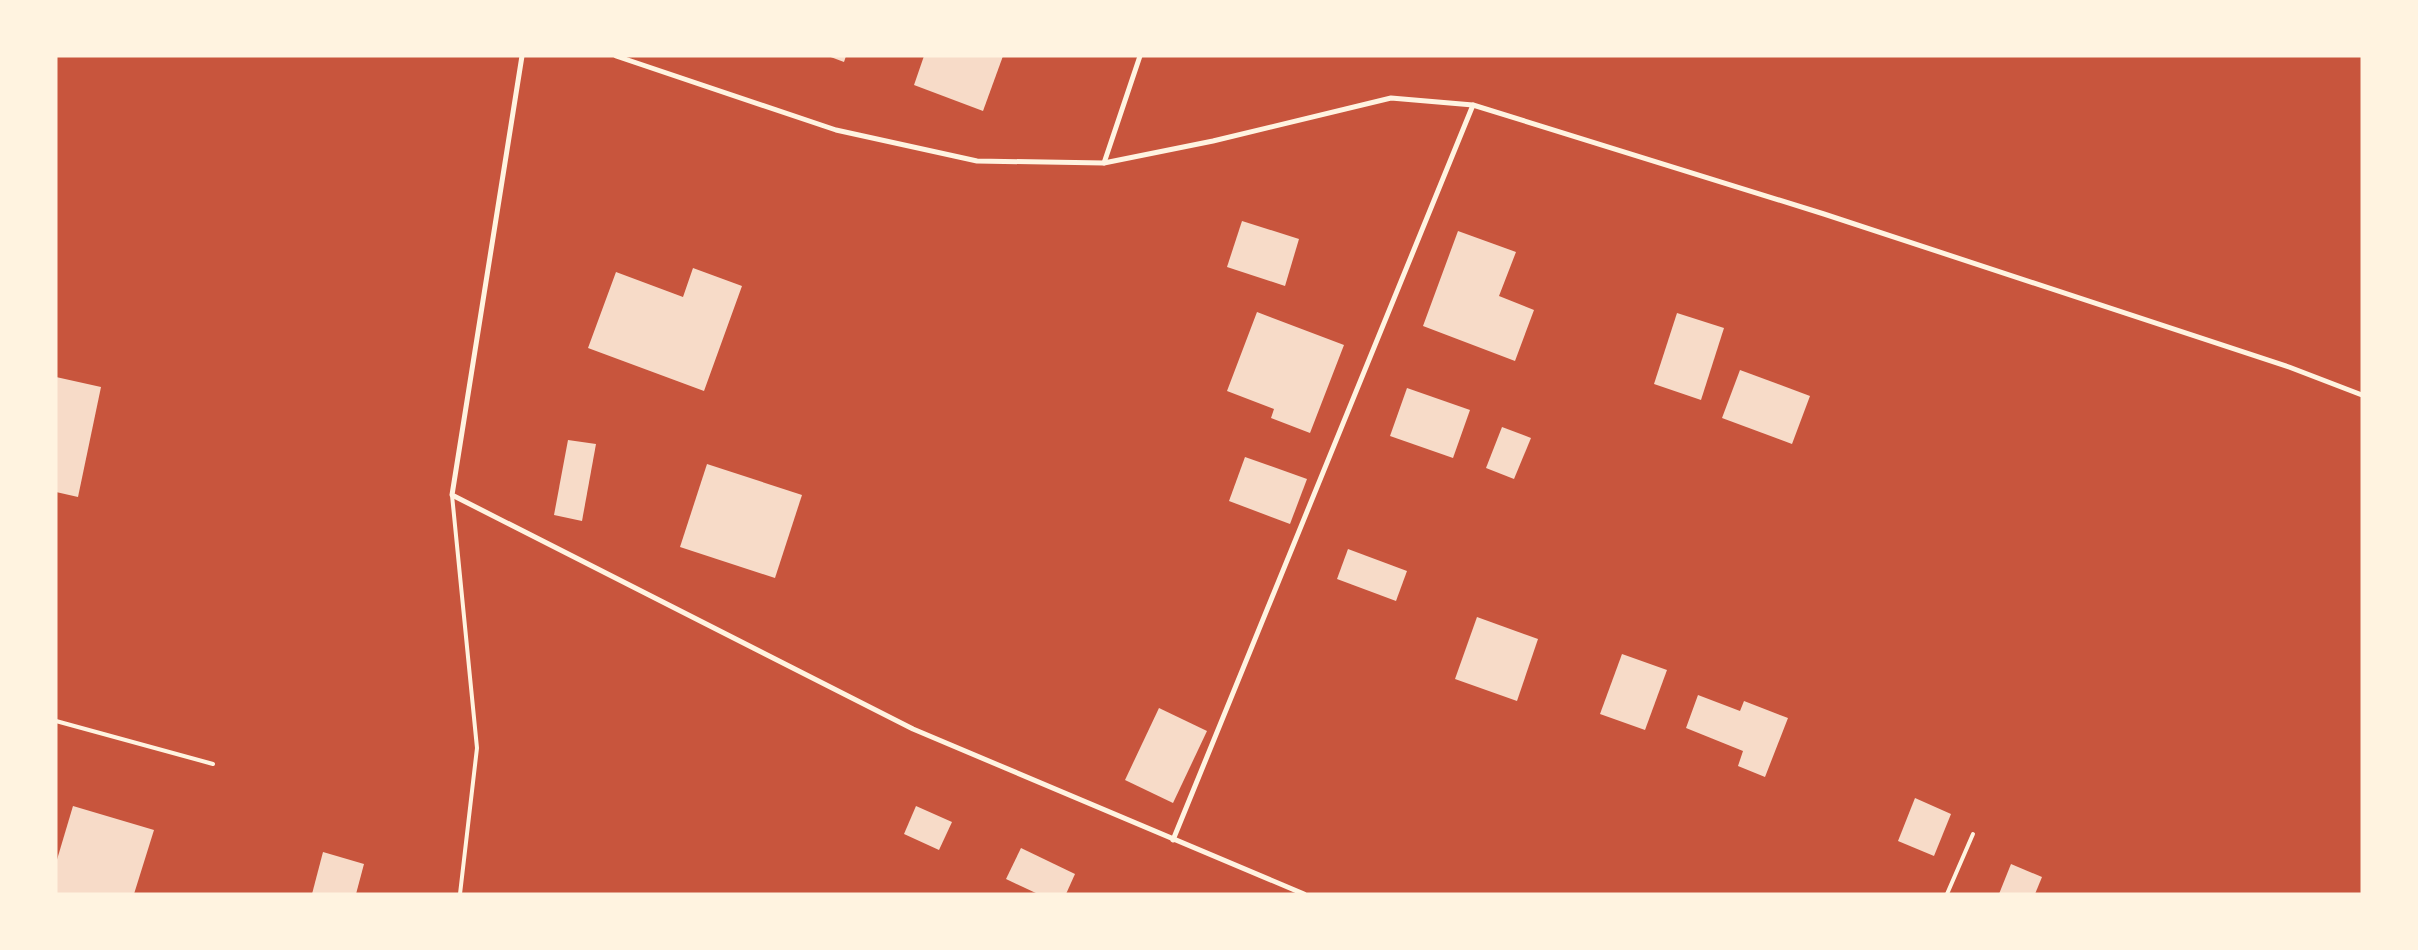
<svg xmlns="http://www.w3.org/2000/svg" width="2418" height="950" font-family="'Crimson Pro',serif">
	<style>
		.building { fill: #f7dbc8 }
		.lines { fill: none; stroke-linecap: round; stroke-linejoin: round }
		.service { stroke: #fff3e0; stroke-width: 4 }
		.minor { stroke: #fff3e0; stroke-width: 5 }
	</style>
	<rect width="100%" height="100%" fill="#c8553d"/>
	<g class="building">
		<polygon points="828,56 846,56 844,62"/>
		<polygon points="924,56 1003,56 983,111 914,85"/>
		<polygon points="1242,221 1299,239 1285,286 1227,267"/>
		<polygon points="1458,231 1516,252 1499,296 1534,310 1515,361 1423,326"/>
		<polygon points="693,268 742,286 704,391 588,348 616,272 683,297"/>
		<polygon points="1257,312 1344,345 1310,433 1271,418 1274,409 1227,391"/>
		<polygon points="1677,313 1724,328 1701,400 1654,384"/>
		<polygon points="1740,370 1810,396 1792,444 1722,418"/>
		<polygon points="56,377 101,387 78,497 56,492"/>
		<polygon points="1407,388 1470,410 1453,458 1390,436"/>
		<polygon points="1502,427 1531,438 1514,479 1486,468"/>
		<polygon points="568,440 596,444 582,521 554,515"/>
		<polygon points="1245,457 1307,479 1290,524 1229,501"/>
		<polygon points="707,464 802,495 775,578 680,547"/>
		<polygon points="1348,549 1407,571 1396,601 1337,579"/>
		<polygon points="1477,617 1538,639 1517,701 1455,679"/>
		<polygon points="1622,654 1667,670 1645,730 1600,714"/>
		<polygon points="1698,695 1740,711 1744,701 1788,718 1765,777 1738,766 1743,751 1686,728"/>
		<polygon points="1159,708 1207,731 1173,803 1125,780"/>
		<polygon points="1915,798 1951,814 1934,856 1898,841"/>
		<polygon points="73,806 154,830 134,894 56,894 56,863"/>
		<polygon points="916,806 952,822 939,850 904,834"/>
		<polygon points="1021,848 1075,874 1066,894 1038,894 1006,879"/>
		<polygon points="323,852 364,864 356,894 312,894"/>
		<polygon points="2011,864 2042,877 2035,894 1999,894"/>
	</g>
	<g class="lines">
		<g class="service">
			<polyline points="452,495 477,748 460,894"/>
			<polyline points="56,721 213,764"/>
			<polyline points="1947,894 1973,834"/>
		</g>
		<g class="minor">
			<polyline points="522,56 452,495 913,729 1304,894"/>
			<polyline points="616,56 836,130 977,161 1104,163 1213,141 1391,98 1473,105 1824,214 2289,367 2362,395"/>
			<polyline points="1104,163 1140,56"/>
			<polyline points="1173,840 1473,105"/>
		</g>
	</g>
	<rect width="2418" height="950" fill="none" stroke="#fff3e0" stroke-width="115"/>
</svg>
